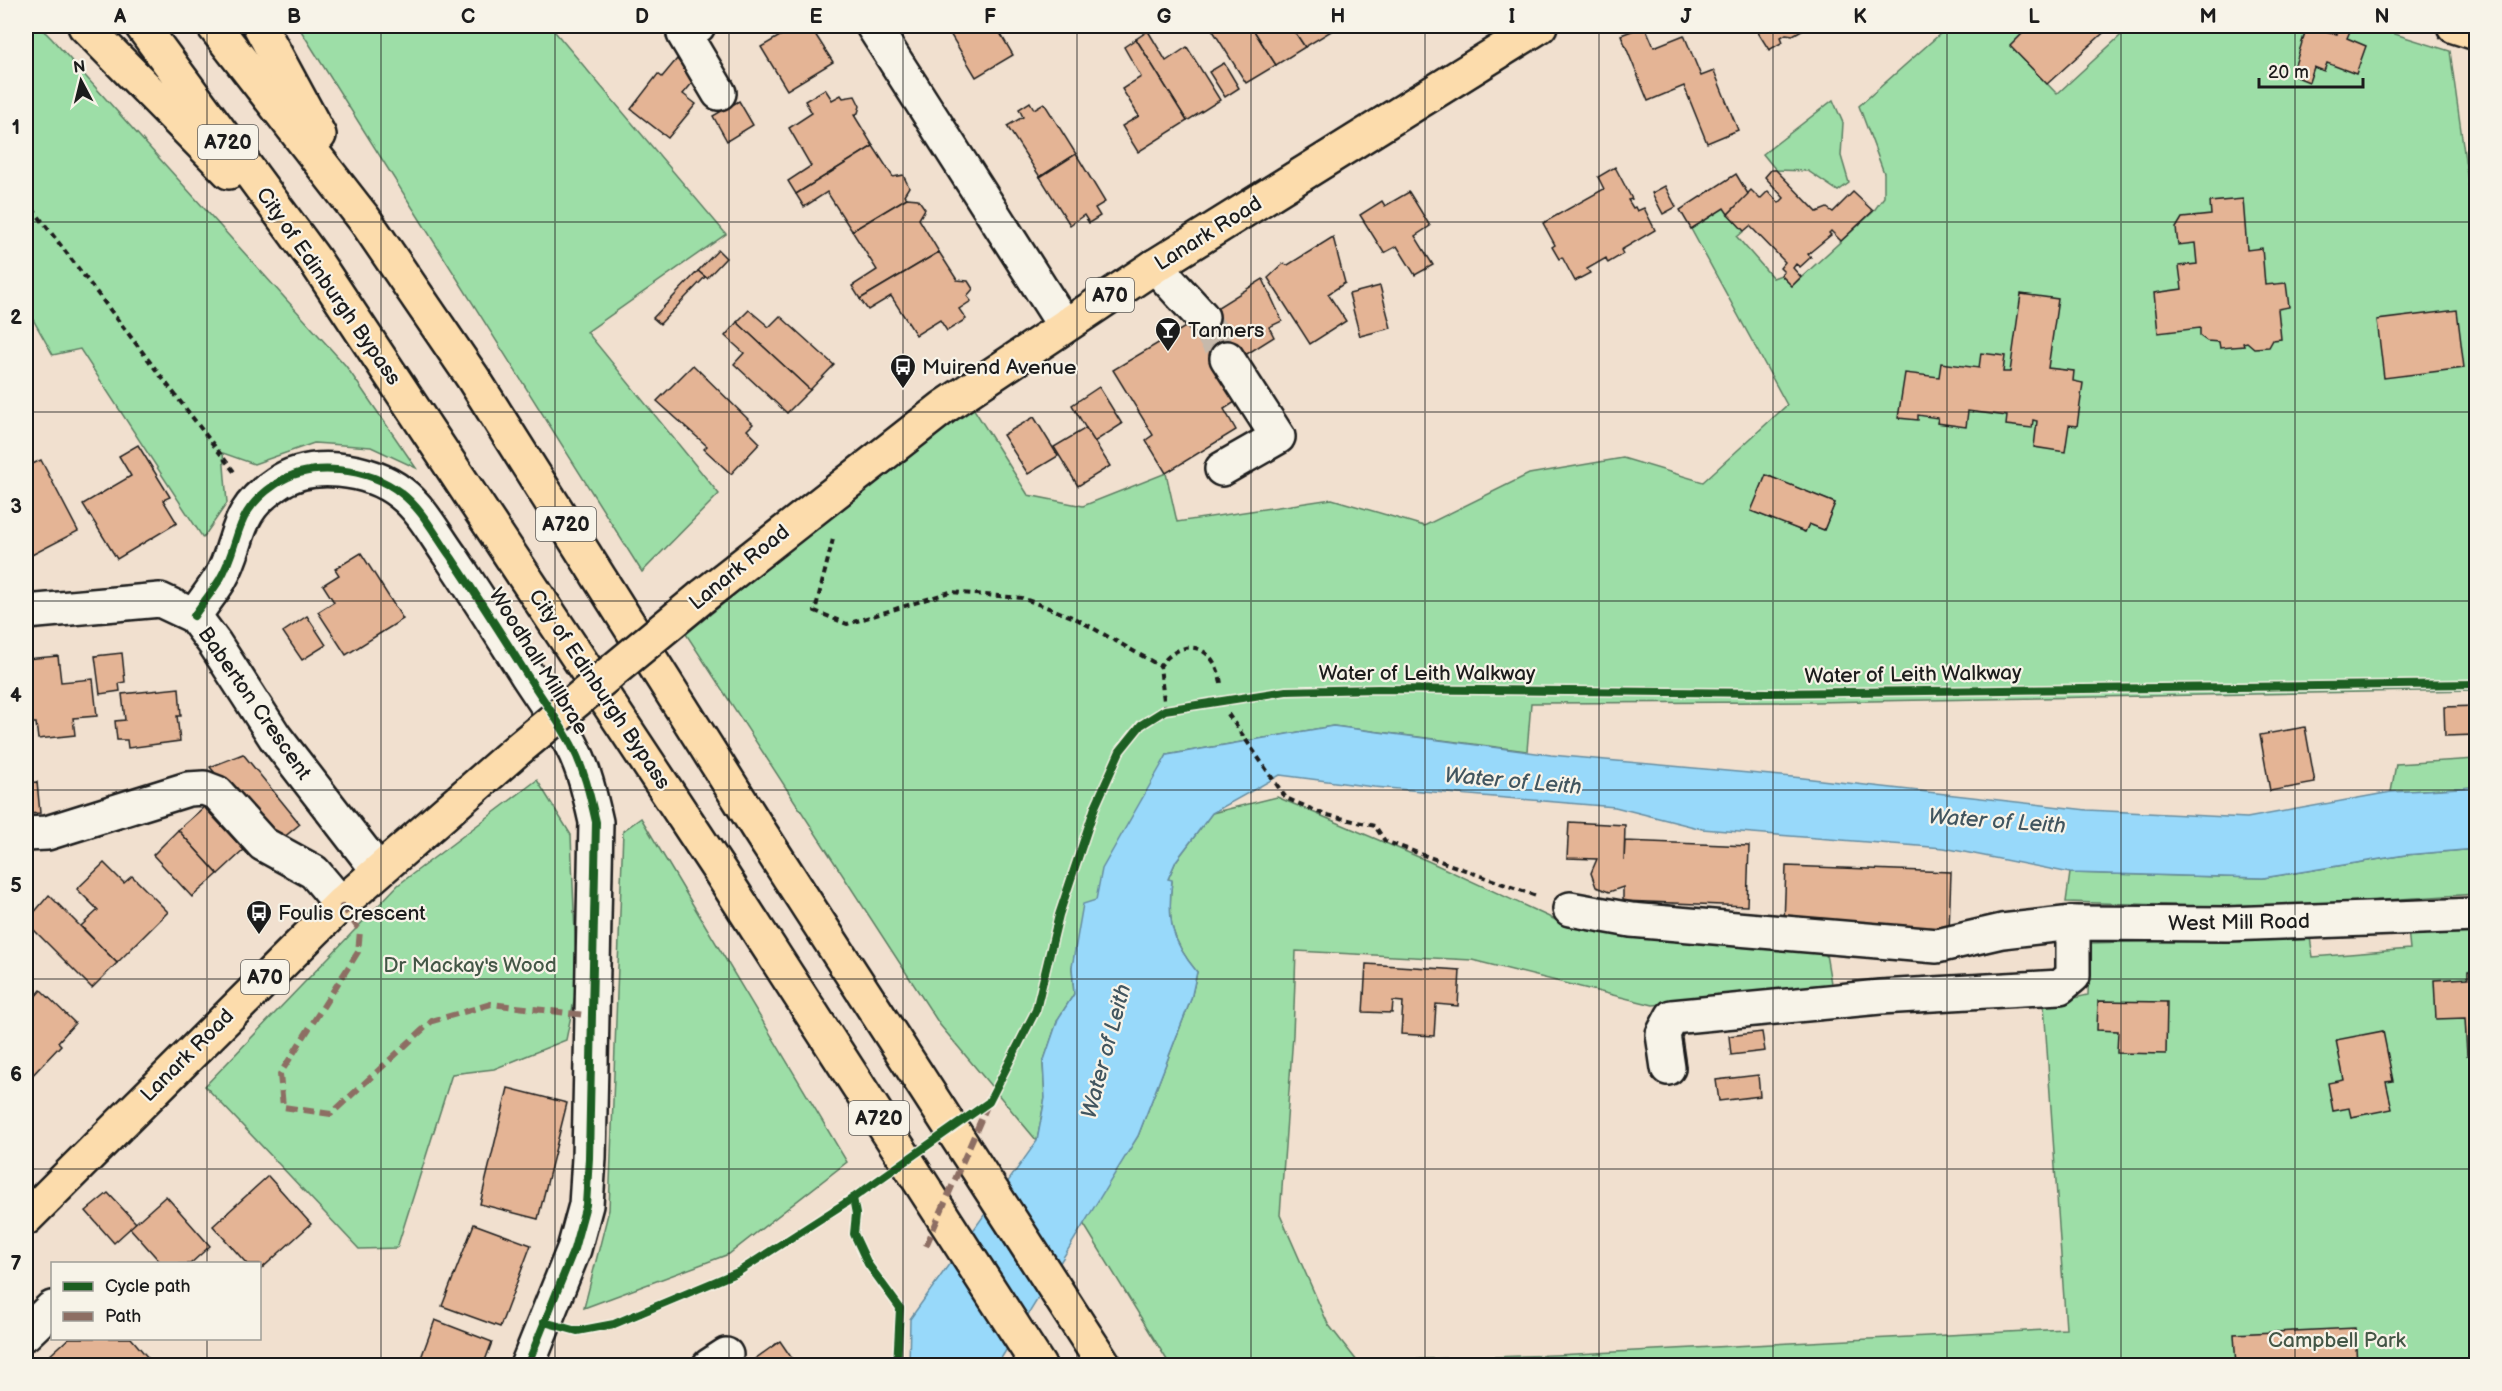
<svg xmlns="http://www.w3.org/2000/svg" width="2502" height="1391" font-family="'Balsamiq Sans',sans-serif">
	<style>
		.green { fill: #9ddea7; stroke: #5c7d62; stroke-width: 1.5; fill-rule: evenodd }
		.water { fill: #98d9fa; stroke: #668da1; stroke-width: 1.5 }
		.building { fill: #e4b495; stroke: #1c1c1c; stroke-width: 1.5 }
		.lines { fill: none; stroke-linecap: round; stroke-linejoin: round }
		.minor-tunnel { stroke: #c6b9ab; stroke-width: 33; stroke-dasharray: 33 16; stroke-linecap: butt }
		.minor-casing { stroke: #1c1c1c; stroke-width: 38 }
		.major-casing { stroke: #1c1c1c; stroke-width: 38 }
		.highway-casing { stroke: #1c1c1c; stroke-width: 38 }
		.path { stroke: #1c1c1c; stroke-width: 4; stroke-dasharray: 6 4.5; stroke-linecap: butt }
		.minor { stroke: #f7f3e8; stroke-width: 33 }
		.major { stroke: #fcdcac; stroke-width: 33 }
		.highway { stroke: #fcdcac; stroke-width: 33 }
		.major-bridge-casing { stroke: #1c1c1c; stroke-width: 38; stroke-linecap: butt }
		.major-bridge { stroke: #fcdcac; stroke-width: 33 }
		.quiet { stroke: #8d6e63; stroke-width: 6; stroke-dasharray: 12 6; stroke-linecap: butt }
		.cycleway-casing { stroke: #f7f3e8; stroke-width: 11 }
		.cycleway { stroke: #1b5e20; stroke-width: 8 }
		.grid { fill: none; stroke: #1c1c1c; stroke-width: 1.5; stroke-opacity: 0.55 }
		.labels { text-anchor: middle; stroke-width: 4.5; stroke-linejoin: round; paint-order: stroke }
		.shield { fill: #f7f3e8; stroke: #5e5c59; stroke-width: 1.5 }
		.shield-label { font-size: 20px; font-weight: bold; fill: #1c1c1c }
		.street-label { font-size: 21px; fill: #1c1c1c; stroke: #f7f3e8 }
		.poi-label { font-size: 21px; fill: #1c1c1c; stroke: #f7f3e8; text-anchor: start }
		.park-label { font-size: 21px; fill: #435646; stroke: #f7f3e8 }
		.water-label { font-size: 22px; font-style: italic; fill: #41555f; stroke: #f7f3e8 }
		.neatline { fill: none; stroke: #1c1c1c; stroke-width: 2 }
		.grid-label { font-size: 20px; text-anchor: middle; font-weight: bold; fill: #1c1c1c }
	</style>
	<rect width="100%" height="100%" fill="#f1e0cf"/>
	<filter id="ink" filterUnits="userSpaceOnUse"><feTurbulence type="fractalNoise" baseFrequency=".0167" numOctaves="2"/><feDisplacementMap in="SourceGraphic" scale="12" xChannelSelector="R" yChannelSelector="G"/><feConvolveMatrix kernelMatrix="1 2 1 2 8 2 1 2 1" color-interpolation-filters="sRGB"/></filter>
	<g filter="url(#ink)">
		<g class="green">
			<polygon points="26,26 39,26 52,39 346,366 416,468 371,447 314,443 254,464 223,453 227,503 203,538 80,349 53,355 26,307"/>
			<polygon points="298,26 550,26 726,234 587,332 719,494 642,572"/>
			<path d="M1949 26H2022L2026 30 2011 46 2057 94 2131 26H2369L2450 51 2476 239V690L1814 702 1531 703 1527 751 1333 726 1167 755 1072 967 1074 994 1058 1019 1043 1063 1045 1098 1037 1141 940 1025 686 634 929 437 972 406 1028 495 1083 506 1166 473 1177 522 1332 499 1424 526 1529 474 1623 458 1703 482 1787 405 1691 229 1724 208 1744 231 1737 237 1773 278 1781 275 1792 286 1873 212 1884 197V173L1859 106ZM1766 475 1835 503 1824 530 1809 524 1805 532 1752 511Z"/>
			<polygon points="1833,100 1843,123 1841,156 1849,183 1838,191 1808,171 1776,170 1763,154"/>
			<polygon points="2476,759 2476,787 2391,792 2396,764"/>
			<polygon points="537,780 571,835 577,986 566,1040 494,1069 452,1074 397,1248 359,1249 205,1086 398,885"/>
			<path d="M1277 797 1428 861 1573 928 1826 954 1832 989 1653 1005 1472 960 1296 951 1293 1035 1280 1215 1328 1324 1357 1361 1556 1355 2066 1329 2044 1005 2088 995 2090 943 2310 937 2313 957 2410 949 2408 930 2476 928V1365H1170L1083 1223 1138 1136 1191 999 1197 972C1171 941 1167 920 1172 881L1168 879 1176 861 1212 813Z"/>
			<polygon points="641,818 847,1162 729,1254 584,1308 609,1210 623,831"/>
			<polygon points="2476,849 2476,894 2263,908 2066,902 2070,873 2263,878 2405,855"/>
		</g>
		<path class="water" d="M1333 726 1551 755 1803 778 2087 810 2247 818 2391 792 2476 787V849L2405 855 2263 878 2070 873 1944 848 1702 829 1615 807 1374 787 1280 775 1212 813 1176 861 1168 879 1172 880C1167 920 1171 941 1197 972L1191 999 1138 1136 997 1365 909 1366 910 1319 1037 1141 1045 1098 1043 1063 1058 1019 1074 994 1072 967 1083 904 1096 900 1102 869 1167 755Z"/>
		<g class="building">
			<polygon points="797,26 810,26 833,62 787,90 761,47"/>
			<polygon points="949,26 996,26 1013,55 976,77 946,27"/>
			<polygon points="1210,26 1251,26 1276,65 1246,83"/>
			<polygon points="1251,26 1291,26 1305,47 1276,65"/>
			<polygon points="1291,26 1331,26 1333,30 1305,47"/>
			<polygon points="1645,26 1654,47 1684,35 1701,76 1714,71 1738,130 1707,143 1684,86 1648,101 1621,35"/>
			<polygon points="1754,26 1809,26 1793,35 1786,34 1781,37 1783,42 1769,50"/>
			<polygon points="2022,26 2111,26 2047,84 2010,46 2026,30"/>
			<polygon points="2307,26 2337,34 2340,28 2350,31 2347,38 2366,46 2356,74 2327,63 2324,71 2314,67 2309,82 2292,75"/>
			<polygon points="1148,31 1166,61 1187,47 1220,100 1187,121 1136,39"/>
			<polygon points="1136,39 1187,121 1138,152 1122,126 1139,116 1122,89 1141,77 1124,47"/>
			<polygon points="677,59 694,81 683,94 696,104 668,138 631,109 658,74 662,77"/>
			<polygon points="1224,63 1239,88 1225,97 1209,72"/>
			<polygon points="825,89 832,100 841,95 843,98 855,96 860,106 858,113 854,115 873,146 796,194 788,181 811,166 789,128 812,113 805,101"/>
			<polygon points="739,101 753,125 727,141 713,116"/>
			<polygon points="1030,102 1034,109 1044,103 1076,154 1040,177 1007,126 1023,117 1019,109"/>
			<polygon points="873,146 893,177 903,175 909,187 904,195 907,198 852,231 827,192 804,207 796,194"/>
			<polygon points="1076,154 1105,202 1095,208 1100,216 1089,223 1084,215 1070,225 1040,177"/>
			<polygon points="1615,167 1632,199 1628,200 1633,208 1635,207 1637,211 1644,208 1655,230 1621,250 1623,254 1608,263 1606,258 1587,269 1590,273 1575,281 1562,257 1559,259 1552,247 1555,245 1543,223 1604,189 1598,177"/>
			<polygon points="1771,170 1776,170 1817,212 1827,208 1833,212 1853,192 1873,211 1841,241 1831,231 1829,233 1831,235 1808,254 1811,257 1800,267 1796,264 1793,268 1801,277 1792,286 1781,275 1784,272 1780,268 1785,262 1750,226 1744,231 1728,214 1751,190 1760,199 1768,191 1779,203 1784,198 1765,177"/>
			<polygon points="1736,174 1748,194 1728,214 1724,208 1691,229 1680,210"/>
			<polygon points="1665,186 1676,207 1663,214 1652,193"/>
			<polygon points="1409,192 1430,226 1415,236 1433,265 1415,275 1397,246 1384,253 1360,215 1382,201 1385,206"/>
			<polygon points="907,198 918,199 925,209 919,219 939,252 860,299 852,286 877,270 852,231"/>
			<polygon points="2243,199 2247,250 2262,248 2265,285 2286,283 2289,307 2278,309 2281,339 2273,340 2269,347 2254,348 2247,342 2243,343 2244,346 2220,348 2219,342 2207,341 2200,336 2200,328 2158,333 2154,293 2182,289 2179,266 2197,264 2195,243 2178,245 2176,228 2182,218 2211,215 2210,202"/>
			<polygon points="1333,237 1345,283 1328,294 1346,321 1310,344 1268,278 1283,264 1288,265"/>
			<polygon points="718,250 726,258 707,278 698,271"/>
			<polygon points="939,252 957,280 968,281 973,289 967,296 971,301 959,309 966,319 947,331 940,320 916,335 891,296 868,310 860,299"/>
			<polygon points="698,271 705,277 660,324 653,318"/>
			<polygon points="1263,279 1282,321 1269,327 1274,337 1231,364 1202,317"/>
			<polygon points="1380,286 1391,328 1360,336 1349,294"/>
			<polygon points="2021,294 2058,299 2048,368 2074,371 2073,381 2083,383 2077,426 2069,425 2065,452 2034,447 2037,421 2033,420 2032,428 2006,425 2007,416 1968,411 1966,427 1937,423 1938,418 1918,415 1918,420 1898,418 1905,373 1939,377 1941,363 1979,368 1981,353 2005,356 2003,372 2010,372"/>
			<polygon points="749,310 769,327 780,316 834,365 810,390 737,322"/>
			<polygon points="2457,310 2464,368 2384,378 2377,320"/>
			<polygon points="1202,317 1227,358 1246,395 1224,409 1236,430 1166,473 1146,440 1153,435 1113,370"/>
			<polygon points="737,322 810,390 787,413 734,364 744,353 725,336"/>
			<polygon points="693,365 753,424 747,430 760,443 731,474 704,449 707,446 657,401"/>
			<polygon points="1099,387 1122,424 1094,442 1072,405"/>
			<polygon points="1034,417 1058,456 1028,474 1003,435"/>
			<polygon points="1086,428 1110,466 1078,486 1054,447"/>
			<polygon points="138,445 170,497 163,500 177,523 117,559 83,504 131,476 119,456"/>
			<polygon points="41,460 78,531 26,558 26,467"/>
			<polygon points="1766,475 1835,503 1824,530 1809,524 1805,532 1751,511"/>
			<polygon points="361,553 403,619 346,655 318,612 334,602 323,585 339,575 335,569"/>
			<polygon points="307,616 326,645 302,660 283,632"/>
			<polygon points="122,653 125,682 119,683 120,691 100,694 95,656"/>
			<polygon points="58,656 61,682 93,679 97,716 73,718 75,735 38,739 36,723 29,723 26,659"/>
			<polygon points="179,688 181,716 177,716 180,741 128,748 127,740 117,740 115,721 125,720 122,694"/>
			<polygon points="2476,706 2476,735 2445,736 2444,707"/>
			<polygon points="2305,727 2315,783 2270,791 2260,735"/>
			<polygon points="243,754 300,824 283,838 260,827 210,767"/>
			<polygon points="37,782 40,813 26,814 26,783"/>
			<polygon points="204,807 244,850 218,874 178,830"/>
			<polygon points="1569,822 1625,825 1624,860 1625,841 1749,846 1747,906 1623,901 1623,887 1609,892 1596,887 1591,873 1597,859 1567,858"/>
			<polygon points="178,830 218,874 192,897 153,855"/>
			<polygon points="104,863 124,883 132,876 168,912 117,963 81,926 98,910 77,889"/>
			<polygon points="1786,866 1951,872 1949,930 1784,924"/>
			<polygon points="49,895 117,963 92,988 26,922"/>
			<polygon points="1366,964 1460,970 1458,1006 1436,1004 1434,1036 1401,1034 1403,1002 1393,1001 1392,1013 1363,1012"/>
			<polygon points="2468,971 2476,971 2476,1055 2467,1055 2465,1018 2436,1019 2434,980 2468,978"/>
			<polygon points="26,990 34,998 41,990 75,1023 58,1042 61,1045 26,1082"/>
			<polygon points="2098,1001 2167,1002 2166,1054 2117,1053 2118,1031 2097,1030"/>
			<polygon points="2383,1031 2393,1081 2386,1082 2392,1109 2351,1117 2349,1108 2333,1111 2328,1083 2344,1080 2336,1040"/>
			<polygon points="1762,1032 1765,1051 1731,1055 1729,1036"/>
			<polygon points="1758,1075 1760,1096 1719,1101 1716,1080"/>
			<polygon points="508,1088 567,1103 538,1219 480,1204"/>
			<polygon points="268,1176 311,1224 260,1270 260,1264 247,1264 213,1226"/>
			<polygon points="108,1193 136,1223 114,1243 86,1211"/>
			<polygon points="166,1196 210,1246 190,1264 162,1264 130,1228"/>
			<polygon points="474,1224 531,1245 500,1327 442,1306"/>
			<polygon points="435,1320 492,1342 483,1366 418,1366"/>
			<polygon points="2355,1328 2357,1366 2236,1366 2234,1334"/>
			<polygon points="69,1338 131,1338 149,1359 147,1362 150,1366 55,1366 48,1357"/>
			<polygon points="780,1341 797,1366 745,1366"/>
		</g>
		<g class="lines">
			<polyline class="minor-tunnel" points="1202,317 1227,358"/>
			<defs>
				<g id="minor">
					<polyline points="698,26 684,34 719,93"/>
					<polyline points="873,26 1064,325"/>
					<polyline points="1155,266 1202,317"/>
					<polyline points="1222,469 1278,437 1227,358"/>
					<polyline points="26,612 160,600 194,616 215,644 275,737 378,870"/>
					<path d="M194 616C202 604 212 592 220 579 242 541 231 514 276 484 310 460 369 468 401 493 422 509 435 535 451 557 477 596 502 635 527 675 542 698 558 720 571 744 584 768 590 795 596 822L589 1158 586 1205 574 1249 527 1366"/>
					<polyline points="26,834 47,833 188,789 204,788 217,793 263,844 314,872 341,904"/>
					<polyline points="1570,909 1631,920 1937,946 2002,931 2073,923 2228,924 2476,915"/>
					<polyline points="1668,1068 1663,1034 1672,1017 1880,997 2060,987 2073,976 2073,923"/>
					<polyline points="26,1333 52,1308"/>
					<polyline points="709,1366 726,1355"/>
				</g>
				<g id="major">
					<polyline points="2454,26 2476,33"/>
					<polyline points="703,596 944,407 1155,266 1540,26"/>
					<polyline points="26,1218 341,904 517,750"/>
				</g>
				<g id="highway">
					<polyline points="85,26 229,172"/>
					<polyline points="142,26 314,259 719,870 1039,1366"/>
					<polyline points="214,26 365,220 473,378 760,832 1105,1366"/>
					<polyline points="260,26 319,135"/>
				</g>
			</defs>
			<use href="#minor" class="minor-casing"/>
			<use href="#major" class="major-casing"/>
			<use href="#highway" class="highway-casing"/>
			<g class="path">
				<polyline points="26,200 235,473"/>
				<polyline points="833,539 815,611 847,624 950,592 1022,598 1075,618 1160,666"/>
				<path d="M1165 710 1160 666C1184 634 1216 646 1221 684"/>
				<polyline points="1228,714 1286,798 1323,814 1375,826 1385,841 1539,897"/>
			</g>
			<use href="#minor" class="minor"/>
			<use href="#major" class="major"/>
			<use href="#highway" class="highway"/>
			<defs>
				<polyline id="major-bridge" points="517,750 703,596"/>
			</defs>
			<use href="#major-bridge" class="major-bridge-casing"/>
			<use href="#major-bridge" class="major-bridge"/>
			<g class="quiet">
				<polyline points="341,904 360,931 358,952 280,1074 283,1107 331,1114 432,1021 491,1004 594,1016"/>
				<polyline points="926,1246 987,1106"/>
			</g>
			<defs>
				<g id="cycleway">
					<path d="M194 616C202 604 212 592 220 579 242 541 231 514 276 484 310 460 369 468 401 493 422 509 435 535 451 557 477 596 502 635 527 675 542 698 558 720 571 744 584 768 590 795 596 822L589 1158 586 1205 574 1249 527 1366"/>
					<polyline points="853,1198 856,1214 854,1234 868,1264 900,1308 897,1366"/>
					<polyline points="544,1322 577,1331 614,1324 738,1272 853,1198 989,1102 1036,1010 1059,915 1095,807 1120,751 1141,725 1165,710 1286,691 1379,689 1769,693 2476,684"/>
				</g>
			</defs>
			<use href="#cycleway" class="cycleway-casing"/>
			<use href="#cycleway" class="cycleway"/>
		</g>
	</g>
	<path class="grid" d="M207 26V1264M381 26V1366M555 26V1366M729 26V1366M903 26V1366M1077 26V1366M1251 26V1366M1425 26V1366M1599 26V1366M1773 26V1366M1947 26V1366M2121 26V1366M2295 26V1366M26 222H2476M26 412H2476M26 601H2476M26 790H2476M26 979H2476M26 1169H2476M207 1338V1366"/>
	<defs>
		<symbol id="bar-pin" viewBox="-11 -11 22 30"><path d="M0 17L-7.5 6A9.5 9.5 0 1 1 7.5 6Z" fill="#1c1c1c" stroke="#f7f3e8"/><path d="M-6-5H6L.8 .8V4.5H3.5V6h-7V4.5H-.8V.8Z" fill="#fff"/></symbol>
		<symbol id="bus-pin" viewBox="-11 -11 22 30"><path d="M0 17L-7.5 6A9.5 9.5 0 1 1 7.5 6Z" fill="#1c1c1c" stroke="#f7f3e8"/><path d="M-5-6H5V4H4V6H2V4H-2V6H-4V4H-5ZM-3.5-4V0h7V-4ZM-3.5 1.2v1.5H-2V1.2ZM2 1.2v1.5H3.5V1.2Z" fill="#fff"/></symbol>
	</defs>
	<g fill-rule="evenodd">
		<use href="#bar-pin" x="1153" y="315" width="30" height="40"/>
		<use href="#bus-pin" x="888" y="352" width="30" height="40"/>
		<use href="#bus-pin" x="244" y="898" width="30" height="40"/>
	</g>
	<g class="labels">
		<g class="shield">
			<rect x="198" y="125" width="60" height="34" rx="4.5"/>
			<rect x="1086" y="278" width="48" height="34" rx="4.5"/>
			<rect x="536" y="507" width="60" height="34" rx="4.5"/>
			<rect x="241" y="960" width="48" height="34" rx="4.5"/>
			<rect x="849" y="1101" width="60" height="34" rx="4.5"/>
		</g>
		<g class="shield-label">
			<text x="228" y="149">A720</text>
			<text x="1110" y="302">A70</text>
			<text x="566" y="531">A720</text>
			<text x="265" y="984">A70</text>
			<text x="879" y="1125">A720</text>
		</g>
		<g class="street-label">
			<text transform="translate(1208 233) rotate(-32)" y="7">Lanark Road</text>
			<text transform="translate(329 286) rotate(55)" y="7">City of Edinburgh Bypass</text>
			<text transform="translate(739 567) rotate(-39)" y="7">Lanark Road</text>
			<text transform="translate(539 661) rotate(58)" y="7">Woodhall Millbrae</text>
			<text x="1427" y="680">Water of Leith Walkway</text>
			<text transform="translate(1913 674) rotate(-1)" y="7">Water of Leith Walkway</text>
			<text transform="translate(600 689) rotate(56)" y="7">City of Edinburgh Bypass</text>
			<text transform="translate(255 703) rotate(55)" y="7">Baberton Crescent</text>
			<text transform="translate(2239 922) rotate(-1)" y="7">West Mill Road</text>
			<text transform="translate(187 1055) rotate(-45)" y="7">Lanark Road</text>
		</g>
		<g class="poi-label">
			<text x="1188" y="337">Tanners</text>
			<text x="922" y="374">Muirend Avenue</text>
			<text x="278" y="920">Foulis Crescent</text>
		</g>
		<g class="park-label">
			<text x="470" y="972">Dr Mackay's Wood</text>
			<text x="2337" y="1347">Campbell Park</text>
		</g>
		<g class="water-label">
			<text transform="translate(1513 780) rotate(5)" y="8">Water of Leith</text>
			<text transform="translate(1997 820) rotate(4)" y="8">Water of Leith</text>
			<text transform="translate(1105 1051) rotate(-75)" y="8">Water of Leith</text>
		</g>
	</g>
	<rect width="2502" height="1391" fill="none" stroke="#f7f3e8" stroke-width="66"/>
	<rect x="51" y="1262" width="210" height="78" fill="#f7f3e8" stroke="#9f9d96" stroke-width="1.5"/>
	<rect x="63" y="1282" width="30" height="9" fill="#1b5e20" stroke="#9f9d96" stroke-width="1.5"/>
	<text x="105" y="1292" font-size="18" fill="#1c1c1c">Cycle path</text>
	<rect x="63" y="1312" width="30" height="9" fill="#8d6e63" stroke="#9f9d96" stroke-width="1.5"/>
	<text x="105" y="1322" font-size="18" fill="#1c1c1c">Path</text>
	<g transform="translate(81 81) rotate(353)" stroke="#f7f3e8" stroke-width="4.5" paint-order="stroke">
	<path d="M0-4.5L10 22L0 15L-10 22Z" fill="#1c1c1c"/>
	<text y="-9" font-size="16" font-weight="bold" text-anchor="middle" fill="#1c1c1c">N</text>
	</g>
	<path d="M2259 78v9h104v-9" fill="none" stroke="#1c1c1c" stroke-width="3"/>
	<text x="2268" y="78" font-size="18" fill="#1c1c1c" stroke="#f7f3e8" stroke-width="4.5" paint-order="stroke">20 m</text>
	<rect x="33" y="33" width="2436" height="1325" class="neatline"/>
	<g class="grid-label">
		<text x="120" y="23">A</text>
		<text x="294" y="23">B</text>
		<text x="468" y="23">C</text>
		<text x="642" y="23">D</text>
		<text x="816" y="23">E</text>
		<text x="990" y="23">F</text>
		<text x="1164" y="23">G</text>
		<text x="1338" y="23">H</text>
		<text x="1512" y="23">I</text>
		<text x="1686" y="23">J</text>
		<text x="1860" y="23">K</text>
		<text x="2034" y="23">L</text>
		<text x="2208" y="23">M</text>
		<text x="2382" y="23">N</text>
		<text x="16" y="134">1</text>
		<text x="16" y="324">2</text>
		<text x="16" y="513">3</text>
		<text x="16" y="702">4</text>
		<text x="16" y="892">5</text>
		<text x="16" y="1081">6</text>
		<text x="16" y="1270">7</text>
	</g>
</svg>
